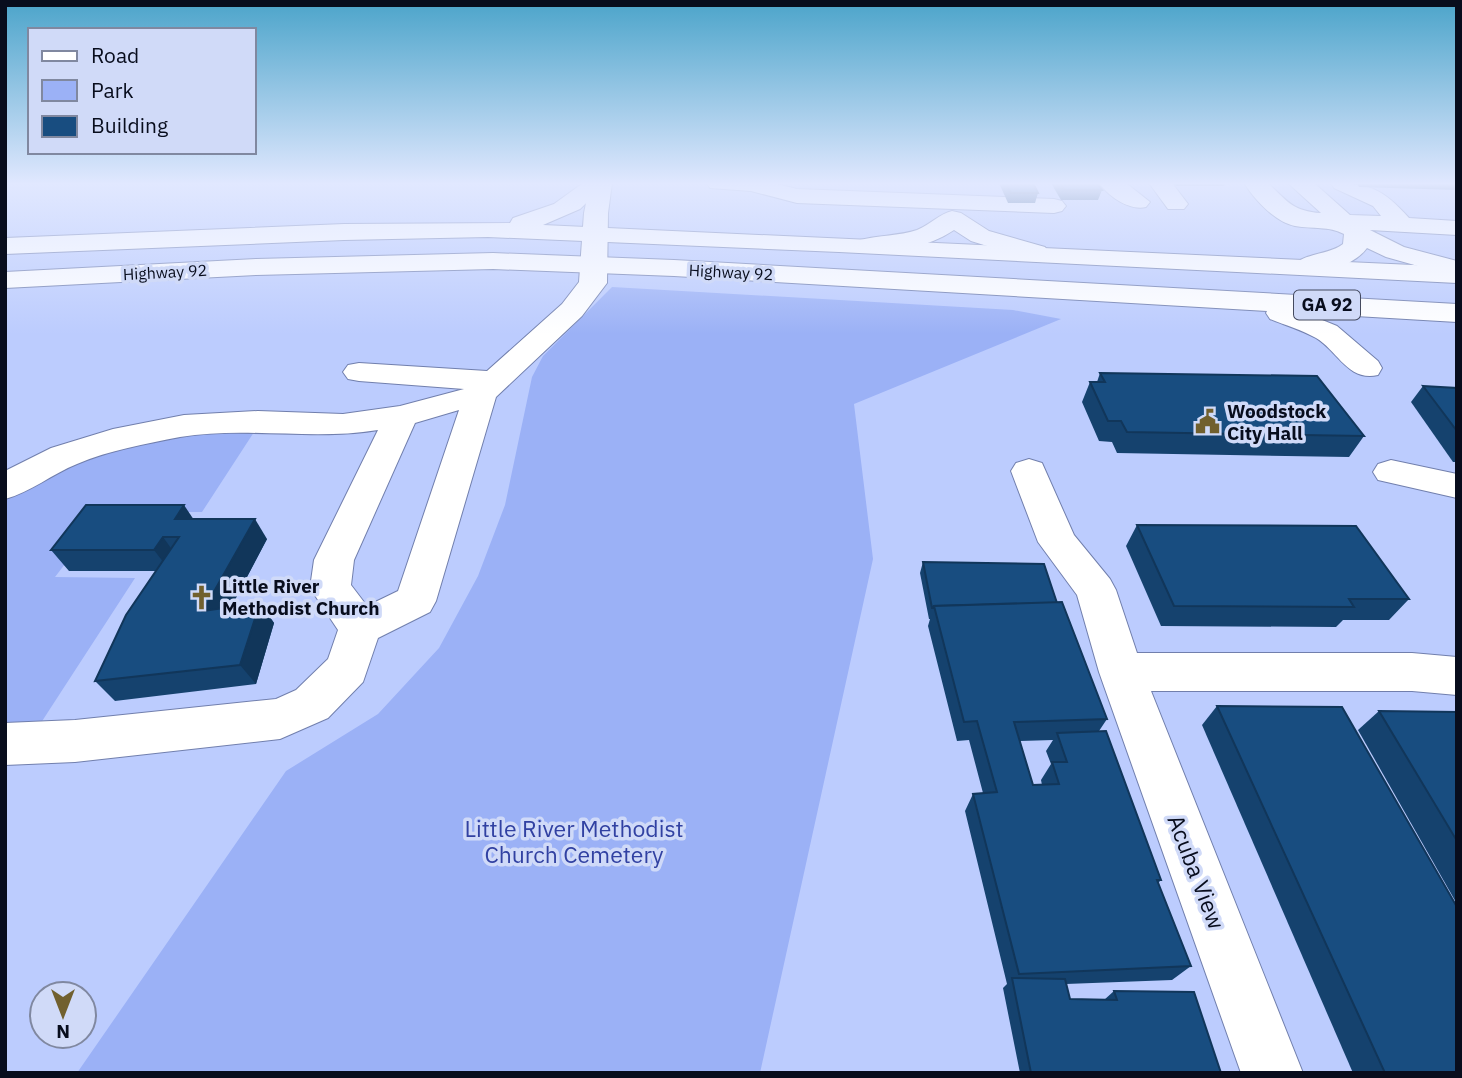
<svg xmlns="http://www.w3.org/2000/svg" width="1462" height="1078" font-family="'IBM Plex Sans',sans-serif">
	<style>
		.green { fill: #9bb1f6 }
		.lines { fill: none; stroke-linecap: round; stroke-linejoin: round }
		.minor-casing { stroke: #717fad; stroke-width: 2 }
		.major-casing { stroke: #717fad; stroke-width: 2 }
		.minor { fill: #fff; fill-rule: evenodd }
		.major { fill: #fff; fill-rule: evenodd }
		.wall { fill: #15426e; fill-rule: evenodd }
		.shaded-wall { fill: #11365a }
		.building { fill: #184d80; stroke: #11365a; stroke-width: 2 }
		.labels { text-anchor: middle; stroke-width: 7; stroke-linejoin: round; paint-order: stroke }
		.far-street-label { font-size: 16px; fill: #080d1d; stroke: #d0daf8 }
		.shield { fill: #d0daf8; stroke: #444a5f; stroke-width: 2 }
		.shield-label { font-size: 18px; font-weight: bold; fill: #080d1d }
		.poi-label { font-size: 19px; font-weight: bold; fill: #080d1d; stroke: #d0daf8; text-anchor: start }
		.near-park-label { font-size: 23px; fill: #3141a2; stroke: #d0daf8 }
		.near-street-label { font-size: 23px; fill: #080d1d; stroke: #d0daf8 }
	</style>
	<rect width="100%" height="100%" fill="#bcccfe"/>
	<g class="green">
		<polygon points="612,287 1013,310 1061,319 854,404 873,559 760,1073 77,1073 286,771 378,714 439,648 478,576 505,505 532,377 543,356"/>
		<polygon points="256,429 202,512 105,512 55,577 135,578 35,732 5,734 5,496 15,488 141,438"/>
	</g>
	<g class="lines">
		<defs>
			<g id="minor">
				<path d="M590 183H612L608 213 607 283 582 316 496 397 436 601 430 612 378 638 363 682 328 718 280 739 75 762 5 765V723L75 720 276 699 296 690 328 659 338 630 310 588 314 560 378 430C312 441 246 426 180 437 145 444 110 450 77 464 52 474 31 492 5 499V471L51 448 113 429 184 415 258 411 343 414 400 406 464 389 359 381 348 379 343 372 348 365 359 363 487 371 562 304 579 282 584 213ZM459 410 398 591 367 606 351 585 354 560 415 423Z"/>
				<polygon points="707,183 773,183 797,189 1054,199 1062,201 1066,206 1062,211 1054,213 797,203 751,191 710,188"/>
				<path d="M1099 183H1126L1150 202 1146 207C1130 211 1109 197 1099 183Z"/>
				<polygon points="1149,183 1172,183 1188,204 1184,209 1168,209"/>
				<path d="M1244 183H1268C1288 202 1293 211 1321 213L1288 183H1314L1350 215 1381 216 1373 206 1334 188 1331 183C1370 183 1383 189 1409 218L1457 221V235L1370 230 1404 247 1457 261V277L1386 257 1367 248C1354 266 1316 278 1296 273L1292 267C1302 253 1329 255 1343 244L1344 234C1329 226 1313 229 1295 226 1275 222 1255 200 1244 183Z"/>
				<path d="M952 211 961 213 989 231 1045 247 1049 253 1045 259 1036 261 971 241 954 230C931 246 887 257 860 250L856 245 860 240C879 235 899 236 917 230 930 225 939 214 952 211Z"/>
				<polygon points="1029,459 1042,463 1074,535 1110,579 1116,590 1137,653 1412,653 1457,657 1457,695 1412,691 1151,691 1303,1073 1241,1073 1099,672 1077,595 1038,542 1011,471 1016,463"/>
				<polygon points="1391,460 1457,474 1457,498 1378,480 1373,472 1378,464"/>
			</g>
			<g id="major">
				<polygon points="583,183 607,183 580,209 543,225 1457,267 1457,283 839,252 488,237 344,240 5,254 5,238 344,224 510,223 513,218 554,204"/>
				<path d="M493 253 674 260 1457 304V322L1305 313 1337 326 1378 361 1382 368 1378 375C1348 382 1338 351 1316 338 1302 330 1285 325 1270 319L1266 313 1267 311 674 276 493 269 256 275 5 288V272L256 259Z"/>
			</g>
		</defs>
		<use href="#minor" class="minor-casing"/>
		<use href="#major" class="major-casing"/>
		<use href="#minor" class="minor"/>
		<use href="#major" class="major"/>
	</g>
	<g class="wall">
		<polygon points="999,183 1033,183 1038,193 1035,203 1008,203"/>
		<polygon points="1051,183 1097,183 1102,190 1098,200 1061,200"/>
		<polygon points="1173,183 1225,183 1224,186 1176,186"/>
		<polygon points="1356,183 1457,183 1457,190 1359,187"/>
		<polygon points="1100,373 1364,436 1349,457 1117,453 1112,442 1099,441 1082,402 1090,382 1097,382"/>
		<polygon points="1423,386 1457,388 1457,462 1453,462 1411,402"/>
		<polygon points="193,519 267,539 231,607 260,603 274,623 256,684 115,701 95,681 156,571 69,571 51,550"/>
		<polygon points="1137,525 1409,599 1389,620 1343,620 1336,627 1161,626 1126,546"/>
		<path d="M923 562 1057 603 1107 719 1099 731 1161 880 1158 883 1191 966 1172 980 1066 984 1070 999 1104 1000 1114 991 1221 1073H1020L1003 988 1007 984 965 811 973 794 983 793 969 740 957 741 928 626 930 619H929L920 573ZM1053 740 1046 751 1051 764 1041 780 1042 785H1033L1020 741Z"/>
		<polygon points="1217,706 1457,1073 1353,1073 1202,725"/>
		<polygon points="1379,711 1457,712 1457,904 1358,730"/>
	</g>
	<g class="shaded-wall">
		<polygon points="184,505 198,526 175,519"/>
		<polygon points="255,519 267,539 218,632 203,611"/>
		<polygon points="163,537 178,558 170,571 154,550"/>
		<polygon points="260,603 274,623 256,684 240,665"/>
	</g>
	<g class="building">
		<polygon points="1006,183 1033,183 1038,193 1011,193"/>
		<polygon points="1060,183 1097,183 1102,190 1064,190"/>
		<polygon points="1100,373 1317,376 1364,436 1127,432 1121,421 1108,421 1090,382 1105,382"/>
		<polygon points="1423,386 1457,388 1457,431"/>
		<polygon points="86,505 184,505 175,519 255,519 203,611 260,603 240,665 95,681 126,615 179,537 163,537 154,550 51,550"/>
		<polygon points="1137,525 1356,526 1409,599 1349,599 1354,607 1174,606"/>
		<polygon points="923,562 1044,564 1057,603 934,606 933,608 932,608"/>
		<polygon points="1062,602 1107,719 1014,722 1033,785 1059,784 1052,762 1067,762 1057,733 1106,731 1161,880 1157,880 1191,966 1019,974 973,794 997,792 977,721 964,722 934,606"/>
		<polygon points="1217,706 1342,707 1457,907 1457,1073 1385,1073"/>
		<polygon points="1379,711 1457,712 1457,841"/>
		<polygon points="1012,978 1065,979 1070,999 1117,1000 1114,991 1194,992 1221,1073 1031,1073"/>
	</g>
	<linearGradient id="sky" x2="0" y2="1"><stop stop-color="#4ba4ca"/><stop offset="0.55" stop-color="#e1e8ff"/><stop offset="1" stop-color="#e1e8ff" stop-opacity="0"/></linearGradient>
	<rect width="1462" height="334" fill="url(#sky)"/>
	<defs>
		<symbol id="civic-bare" viewBox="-9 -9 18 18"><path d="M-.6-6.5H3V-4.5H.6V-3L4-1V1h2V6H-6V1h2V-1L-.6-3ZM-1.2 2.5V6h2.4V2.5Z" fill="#71602e" stroke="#d0daf8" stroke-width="2.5" paint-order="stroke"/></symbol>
		<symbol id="church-bare" viewBox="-9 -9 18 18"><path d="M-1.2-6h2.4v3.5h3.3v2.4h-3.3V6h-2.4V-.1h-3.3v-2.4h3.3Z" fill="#71602e" stroke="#d0daf8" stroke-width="2.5" paint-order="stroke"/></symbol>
	</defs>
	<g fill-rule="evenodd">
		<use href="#civic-bare" x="1190" y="404" width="35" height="35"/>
		<use href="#church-bare" x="184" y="580" width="35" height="35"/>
	</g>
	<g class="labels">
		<g class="far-street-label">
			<text transform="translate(165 272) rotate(-3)" y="6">Highway 92</text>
			<text transform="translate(731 272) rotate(3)" y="6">Highway 92</text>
		</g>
		<rect class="shield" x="1294" y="290.5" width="66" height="29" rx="5"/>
		<g class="shield-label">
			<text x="1327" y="311">GA 92</text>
		</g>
		<g class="poi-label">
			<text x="1227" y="418">Woodstock<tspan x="1227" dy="22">City Hall</tspan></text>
			<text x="222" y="593">Little River<tspan x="222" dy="22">Methodist Church</tspan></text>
		</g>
		<g class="near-park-label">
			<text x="574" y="837">Little River Methodist<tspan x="574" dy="26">Church Cemetery</tspan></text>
		</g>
		<g class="near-street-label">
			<text transform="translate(1196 872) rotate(69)" y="8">Acuba View</text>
		</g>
	</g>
	<rect width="1462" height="1078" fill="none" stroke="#080d1d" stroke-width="14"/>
	<rect x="28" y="28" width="228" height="126" fill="#d0daf8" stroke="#8088a0" stroke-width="2"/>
	<rect x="42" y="51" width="35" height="10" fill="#ffffff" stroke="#8088a0" stroke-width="2"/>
	<text x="91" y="63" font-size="21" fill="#080d1d">Road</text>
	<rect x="42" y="80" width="35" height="21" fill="#9bb1f6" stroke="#8088a0" stroke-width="2"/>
	<text x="91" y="98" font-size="21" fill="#080d1d">Park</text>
	<rect x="42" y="116" width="35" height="21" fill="#184d80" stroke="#8088a0" stroke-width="2"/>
	<text x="91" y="133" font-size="21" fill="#080d1d">Building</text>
	<g transform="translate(63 1015) rotate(180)"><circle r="33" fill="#d0daf8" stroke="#8088a0" stroke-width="2"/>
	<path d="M0-5L12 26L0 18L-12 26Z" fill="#71602e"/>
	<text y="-10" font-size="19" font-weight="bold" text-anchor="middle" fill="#080d1d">N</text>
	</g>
</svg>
